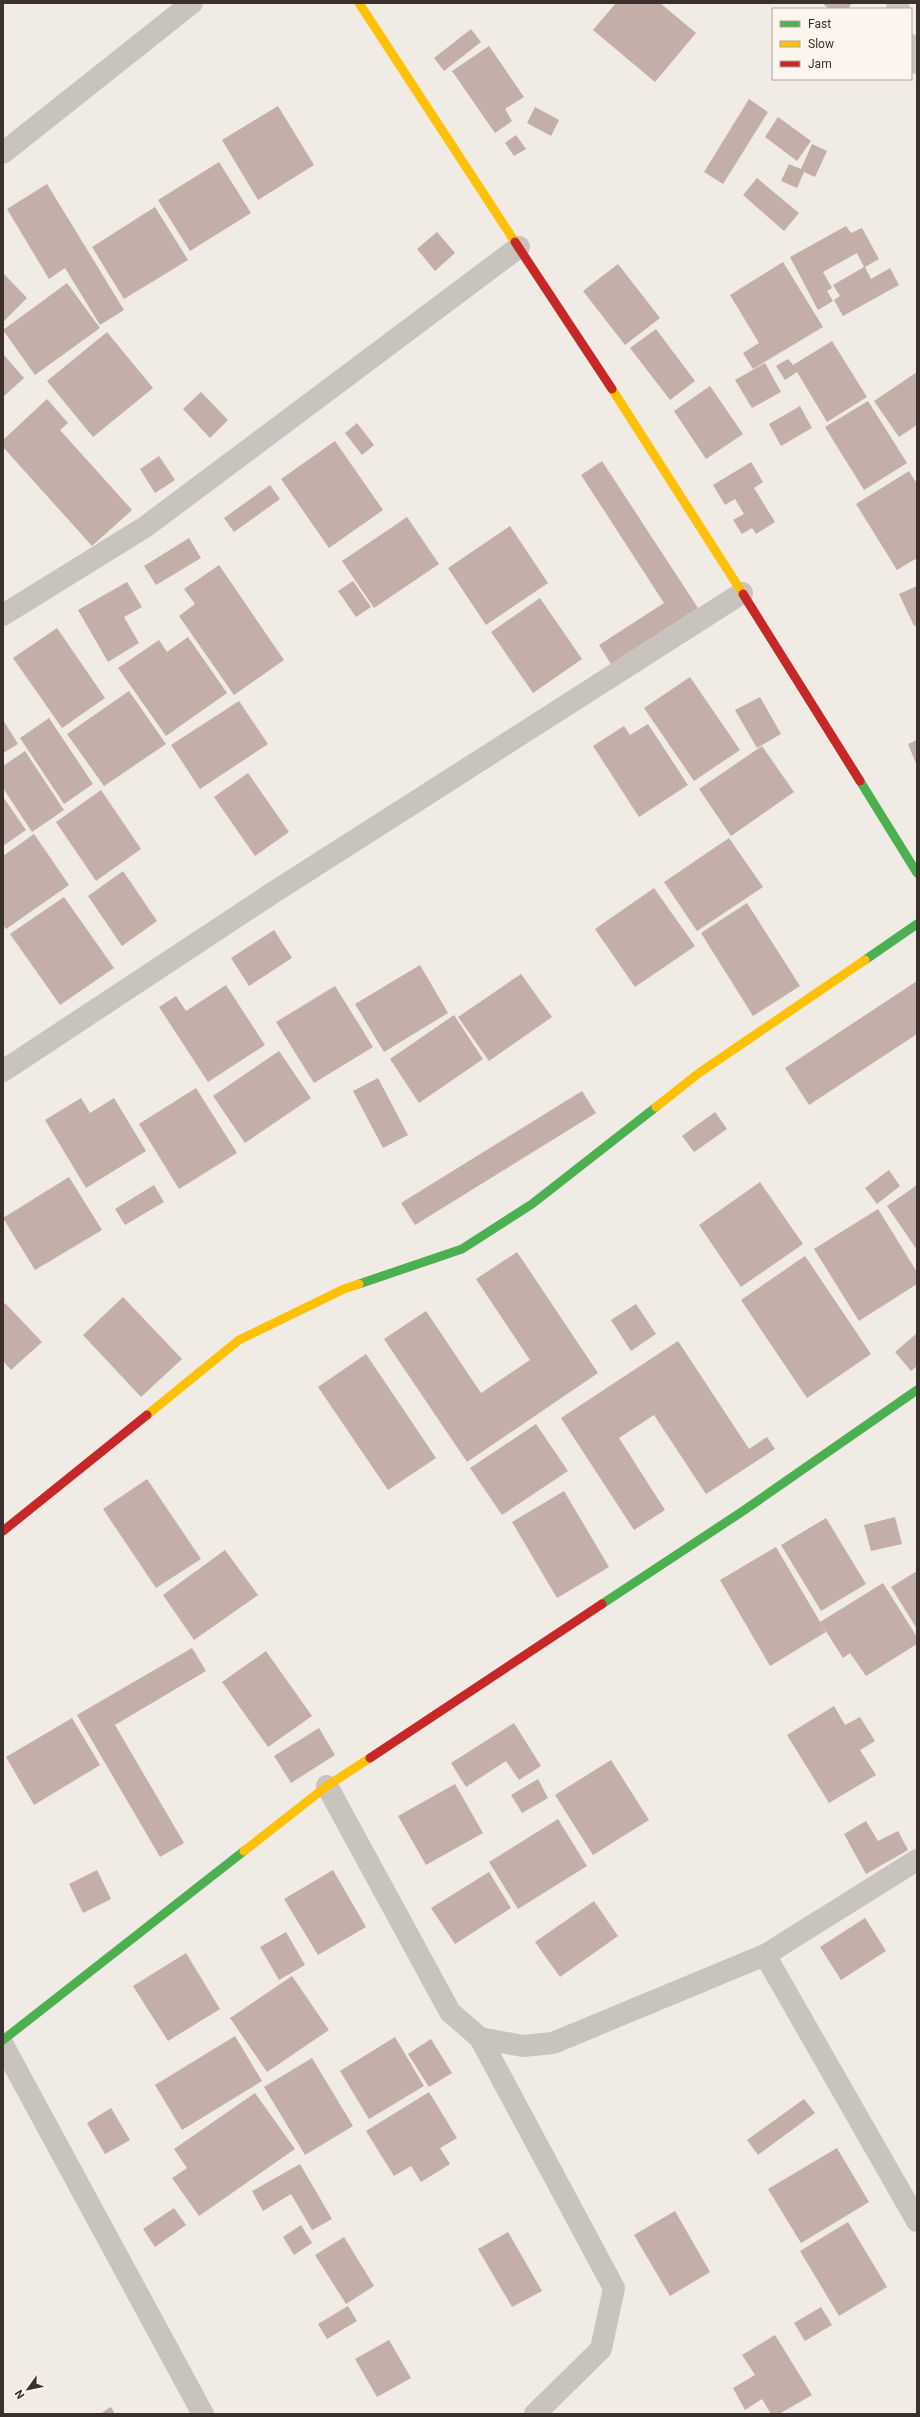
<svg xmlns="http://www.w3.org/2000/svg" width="920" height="2417" font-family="Roboto,sans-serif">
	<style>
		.building { fill: #c3afa7 }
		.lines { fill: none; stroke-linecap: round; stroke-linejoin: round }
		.street { stroke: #c9c3be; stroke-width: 22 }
		.fast { stroke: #4caf50; stroke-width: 9 }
		.slow { stroke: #ffc107; stroke-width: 9 }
		.jam { stroke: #c62828; stroke-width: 9 }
	</style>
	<rect width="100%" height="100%" fill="#f0ebe5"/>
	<g class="building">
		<polygon points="616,3 660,3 696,33 655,82 593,30"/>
		<polygon points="822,3 852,3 848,9 829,9"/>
		<polygon points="471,29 481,42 444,71 434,58"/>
		<polygon points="489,46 524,97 505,109 512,121 495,133 452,71"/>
		<polygon points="749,99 768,112 723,184 704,172"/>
		<polygon points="278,106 314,165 258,200 222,140"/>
		<polygon points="535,107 559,120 551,136 527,123"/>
		<polygon points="778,117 811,141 797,161 765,137"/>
		<polygon points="516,135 526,149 514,156 505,143"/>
		<polygon points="812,144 827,151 815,177 804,172 797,188 781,181 789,164 801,169"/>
		<polygon points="219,162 251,213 190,251 158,200"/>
		<polygon points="757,178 799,213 784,231 743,195"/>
		<polygon points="47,184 124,310 100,325 65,268 49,279 7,209"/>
		<polygon points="155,207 188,260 124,299 92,247"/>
		<polygon points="846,226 851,233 862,228 879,259 865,267 871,279 890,268 899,285 843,316 834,300 840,296 833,285 864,267 857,253 823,272 832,288 827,291 833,301 818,310 790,257"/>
		<polygon points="437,232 455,253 435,271 417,249"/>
		<polygon points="783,262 823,327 753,369 743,353 759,343 730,295"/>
		<polygon points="618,264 660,318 625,345 583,291"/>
		<polygon points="3,273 27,298 3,322"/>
		<polygon points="67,283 100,328 35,375 3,330"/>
		<polygon points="656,329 695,381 670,400 630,348"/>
		<polygon points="107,332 153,388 93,437 47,381"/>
		<polygon points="832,341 867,397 827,422 797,372 785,380 776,366 788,359 793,365"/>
		<polygon points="3,354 24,378 3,397"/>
		<polygon points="765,363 781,392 752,408 735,380"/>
		<polygon points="917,372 917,425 899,437 874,401"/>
		<polygon points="710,386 743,434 706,459 674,411"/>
		<polygon points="201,392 228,420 210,438 183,409"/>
		<polygon points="47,399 68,423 60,430 132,510 92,546 3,447 3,440"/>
		<polygon points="868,401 907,463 864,490 825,427"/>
		<polygon points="800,406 812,428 781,446 769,424"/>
		<polygon points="357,423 374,445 362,455 345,433"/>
		<polygon points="335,441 383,510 329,548 281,479"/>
		<polygon points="159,456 175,480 155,493 140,469"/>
		<polygon points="602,461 698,608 611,664 599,645 664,603 581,475"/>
		<polygon points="751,462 763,482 754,488 775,522 756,534 752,528 742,534 733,520 744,514 735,499 725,505 713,485"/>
		<polygon points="909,471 917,484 917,558 897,570 856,504"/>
		<polygon points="270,485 280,499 234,532 224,518"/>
		<polygon points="407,517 439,564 374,608 342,561"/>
		<polygon points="510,526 548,583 486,625 448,568"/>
		<polygon points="189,538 201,558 156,585 144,566"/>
		<polygon points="219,565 284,660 234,695 179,616 195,604 184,589"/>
		<polygon points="353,581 371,607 356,617 338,591"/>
		<polygon points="127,582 142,607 124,617 139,643 108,662 78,610"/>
		<polygon points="917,586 917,625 914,626 899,594"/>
		<polygon points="540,598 582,659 533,693 491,632"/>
		<polygon points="57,628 105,698 62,728 13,658"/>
		<polygon points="188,637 227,693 166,736 118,668 159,640 167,652"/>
		<polygon points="690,677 740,750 694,781 644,708"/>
		<polygon points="129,691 166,744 104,786 67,734"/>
		<polygon points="760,697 781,734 757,748 735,710"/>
		<polygon points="239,701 268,744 200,789 171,745"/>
		<polygon points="49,718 93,784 64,804 20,738"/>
		<polygon points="3,720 18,744 3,753"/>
		<polygon points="648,724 688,785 639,817 593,746 624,726 630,735"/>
		<polygon points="917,740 917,766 908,744"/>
		<polygon points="762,746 794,792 731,836 699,789"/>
		<polygon points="25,751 64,810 32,832 3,788 3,766"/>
		<polygon points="248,773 289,832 255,856 214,797"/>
		<polygon points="101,790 141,849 96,881 56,822"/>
		<polygon points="3,797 26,830 3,846"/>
		<polygon points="34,834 69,885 6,929 3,925 3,856"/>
		<polygon points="729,838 763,887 697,931 664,882"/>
		<polygon points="123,871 157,921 122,946 88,896"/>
		<polygon points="654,888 695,946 635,987 595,929"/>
		<polygon points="64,897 114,968 60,1005 10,934"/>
		<polygon points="747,903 800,986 753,1016 701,933"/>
		<polygon points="274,930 292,958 249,986 231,958"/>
		<polygon points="420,965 448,1013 384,1052 355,1004"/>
		<polygon points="521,974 552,1017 489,1061 458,1017"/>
		<polygon points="917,981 917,1034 809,1105 785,1068"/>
		<polygon points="226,985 265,1045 208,1082 159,1007 176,996 186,1011"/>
		<polygon points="335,986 373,1047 314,1083 276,1022"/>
		<polygon points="454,1015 483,1059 419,1103 390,1059"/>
		<polygon points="279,1051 311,1098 245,1143 213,1096"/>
		<polygon points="378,1078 408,1135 383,1148 353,1091"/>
		<polygon points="196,1088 237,1153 179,1189 139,1124"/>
		<polygon points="582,1091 596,1113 415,1225 401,1203"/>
		<polygon points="81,1098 90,1113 114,1098 146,1151 86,1188 45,1120"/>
		<polygon points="715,1112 727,1129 694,1152 682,1136"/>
		<polygon points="889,1170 900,1186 877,1204 865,1188"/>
		<polygon points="69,1177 102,1230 35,1270 3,1218"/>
		<polygon points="760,1182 803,1244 741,1287 699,1225"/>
		<polygon points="154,1185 164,1202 125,1225 115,1209"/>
		<polygon points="917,1185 917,1250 887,1206"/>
		<polygon points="878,1209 917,1272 917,1284 859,1321 814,1249"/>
		<polygon points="517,1252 598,1373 467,1462 384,1339 426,1311 481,1393 530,1360 476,1279"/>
		<polygon points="805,1256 871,1354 807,1398 741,1300"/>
		<polygon points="123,1297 182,1359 141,1397 83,1335"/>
		<polygon points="5,1303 42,1342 11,1370 3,1361 3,1305"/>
		<polygon points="636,1304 656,1334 631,1351 611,1320"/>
		<polygon points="916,1334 917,1366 911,1371 895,1352"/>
		<polygon points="678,1341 749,1449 767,1437 775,1449 706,1494 654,1415 619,1438 665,1510 634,1530 561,1418"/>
		<polygon points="366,1354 436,1458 388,1490 318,1387"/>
		<polygon points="536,1424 568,1471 502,1515 470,1468"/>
		<polygon points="147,1479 201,1559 156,1588 103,1509"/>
		<polygon points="564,1491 609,1567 557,1598 512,1522"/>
		<polygon points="895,1517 902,1544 871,1551 864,1525"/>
		<polygon points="826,1518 866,1584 821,1611 781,1545"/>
		<polygon points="776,1547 826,1632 770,1666 720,1580"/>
		<polygon points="225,1550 258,1595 194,1640 163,1595"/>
		<polygon points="917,1571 917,1629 891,1587"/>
		<polygon points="883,1583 917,1637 917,1644 866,1676 850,1653 843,1658 820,1622"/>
		<polygon points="192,1648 206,1671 115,1725 184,1843 160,1857 77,1715"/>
		<polygon points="266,1651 312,1716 268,1747 222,1682"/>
		<polygon points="834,1706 845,1725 860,1717 875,1741 860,1750 876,1775 829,1803 787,1735"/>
		<polygon points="72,1718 100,1765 34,1805 6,1757"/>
		<polygon points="514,1723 541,1766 519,1780 506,1761 466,1787 451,1763"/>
		<polygon points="319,1728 335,1755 291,1783 274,1756"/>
		<polygon points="611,1760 649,1820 593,1855 555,1795"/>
		<polygon points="538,1779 548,1798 522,1813 511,1795"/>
		<polygon points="455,1784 483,1833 426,1865 398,1816"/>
		<polygon points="558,1819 587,1866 518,1909 489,1862"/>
		<polygon points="866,1821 878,1841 898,1831 908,1850 866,1874 844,1834"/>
		<polygon points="97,1870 111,1899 83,1913 69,1884"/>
		<polygon points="333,1870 366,1927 318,1955 284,1899"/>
		<polygon points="489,1872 511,1908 455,1944 431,1908"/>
		<polygon points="594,1901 618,1936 560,1977 535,1942"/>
		<polygon points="865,1918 886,1951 841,1980 820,1947"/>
		<polygon points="286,1932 305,1965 279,1980 260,1947"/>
		<polygon points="186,1953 220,2009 168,2041 133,1986"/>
		<polygon points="292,1976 329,2030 267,2072 230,2018"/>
		<polygon points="235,2036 262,2081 182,2130 155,2085"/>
		<polygon points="395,2037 424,2086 369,2119 340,2071"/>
		<polygon points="431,2039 452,2073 429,2087 408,2054"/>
		<polygon points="312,2058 353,2126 305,2155 264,2087"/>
		<polygon points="429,2092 457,2138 440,2148 450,2164 421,2182 411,2166 394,2176 366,2131"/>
		<polygon points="255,2093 295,2149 199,2216 172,2178 187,2168 174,2149"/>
		<polygon points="804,2099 815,2113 758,2155 747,2140"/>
		<polygon points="111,2108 130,2140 105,2154 87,2123"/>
		<polygon points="837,2148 869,2202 801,2243 768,2189"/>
		<polygon points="300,2164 332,2219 312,2230 291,2194 263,2211 252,2191"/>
		<polygon points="174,2208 186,2225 155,2247 143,2229"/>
		<polygon points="675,2211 710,2272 670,2296 634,2235"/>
		<polygon points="848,2222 887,2287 839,2316 800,2251"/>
		<polygon points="301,2225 312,2243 294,2255 283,2237"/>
		<polygon points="508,2232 542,2291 512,2307 478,2249"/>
		<polygon points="344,2237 374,2286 346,2304 315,2255"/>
		<polygon points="348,2306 357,2321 327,2339 318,2324"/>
		<polygon points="821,2307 832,2325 805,2341 794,2323"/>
		<polygon points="775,2335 812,2395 779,2414 771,2414 762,2399 745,2410 733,2388 755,2375 742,2355"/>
		<polygon points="389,2340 411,2378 377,2397 355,2359"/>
		<polygon points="111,2407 115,2414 100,2414"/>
	</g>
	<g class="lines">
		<g class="street">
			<polyline points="897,3 899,9"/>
			<polyline points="911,45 917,63"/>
			<polyline points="3,153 192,3"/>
			<polyline points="3,615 145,527 519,247"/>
			<polyline points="3,1071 271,894 742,593"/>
			<polyline points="327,1786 450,2012 480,2038 523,2046 553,2043 765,1955 917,1860"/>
			<polyline points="765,1955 917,2221"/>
			<polyline points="480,2038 614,2288 601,2349 535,2414"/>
			<polyline points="3,2045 203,2414"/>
		</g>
		<g class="fast">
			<polyline points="860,781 917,873"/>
			<polyline points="865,960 917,924"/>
			<polyline points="359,1284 462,1249 532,1204 656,1107"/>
			<polyline points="602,1604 743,1511 917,1390"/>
			<polyline points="3,2040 244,1851"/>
		</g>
		<g class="slow">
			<polyline points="359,3 515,242"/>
			<polyline points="612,389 743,594"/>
			<polyline points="656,1107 699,1073 865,960"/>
			<polyline points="147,1415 239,1340 344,1289 359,1284"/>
			<polyline points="244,1851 327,1786 370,1758"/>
		</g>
		<g class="jam">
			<polyline points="515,242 612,389"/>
			<polyline points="743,594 860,781"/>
			<polyline points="3,1531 147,1415"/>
			<polyline points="370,1758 602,1604"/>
		</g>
	</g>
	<rect width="920" height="2417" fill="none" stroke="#3b302b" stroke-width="8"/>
	<rect x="772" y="8" width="140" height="72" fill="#fbf5ee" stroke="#aea6a0"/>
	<rect x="780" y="21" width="20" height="6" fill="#4caf50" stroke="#aea6a0"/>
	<text x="808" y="28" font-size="12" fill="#3b302b">Fast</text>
	<rect x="780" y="41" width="20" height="6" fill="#ffc107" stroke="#aea6a0"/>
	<text x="808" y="48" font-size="12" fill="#3b302b">Slow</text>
	<rect x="780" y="61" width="20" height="6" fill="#c62828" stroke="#aea6a0"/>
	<text x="808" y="68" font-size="12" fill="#3b302b">Jam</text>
	<g transform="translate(28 2389) rotate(237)" stroke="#fbf5ee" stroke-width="3" paint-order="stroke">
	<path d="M0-3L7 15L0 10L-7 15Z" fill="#3b302b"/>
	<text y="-6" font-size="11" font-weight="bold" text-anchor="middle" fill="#3b302b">N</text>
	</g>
</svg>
